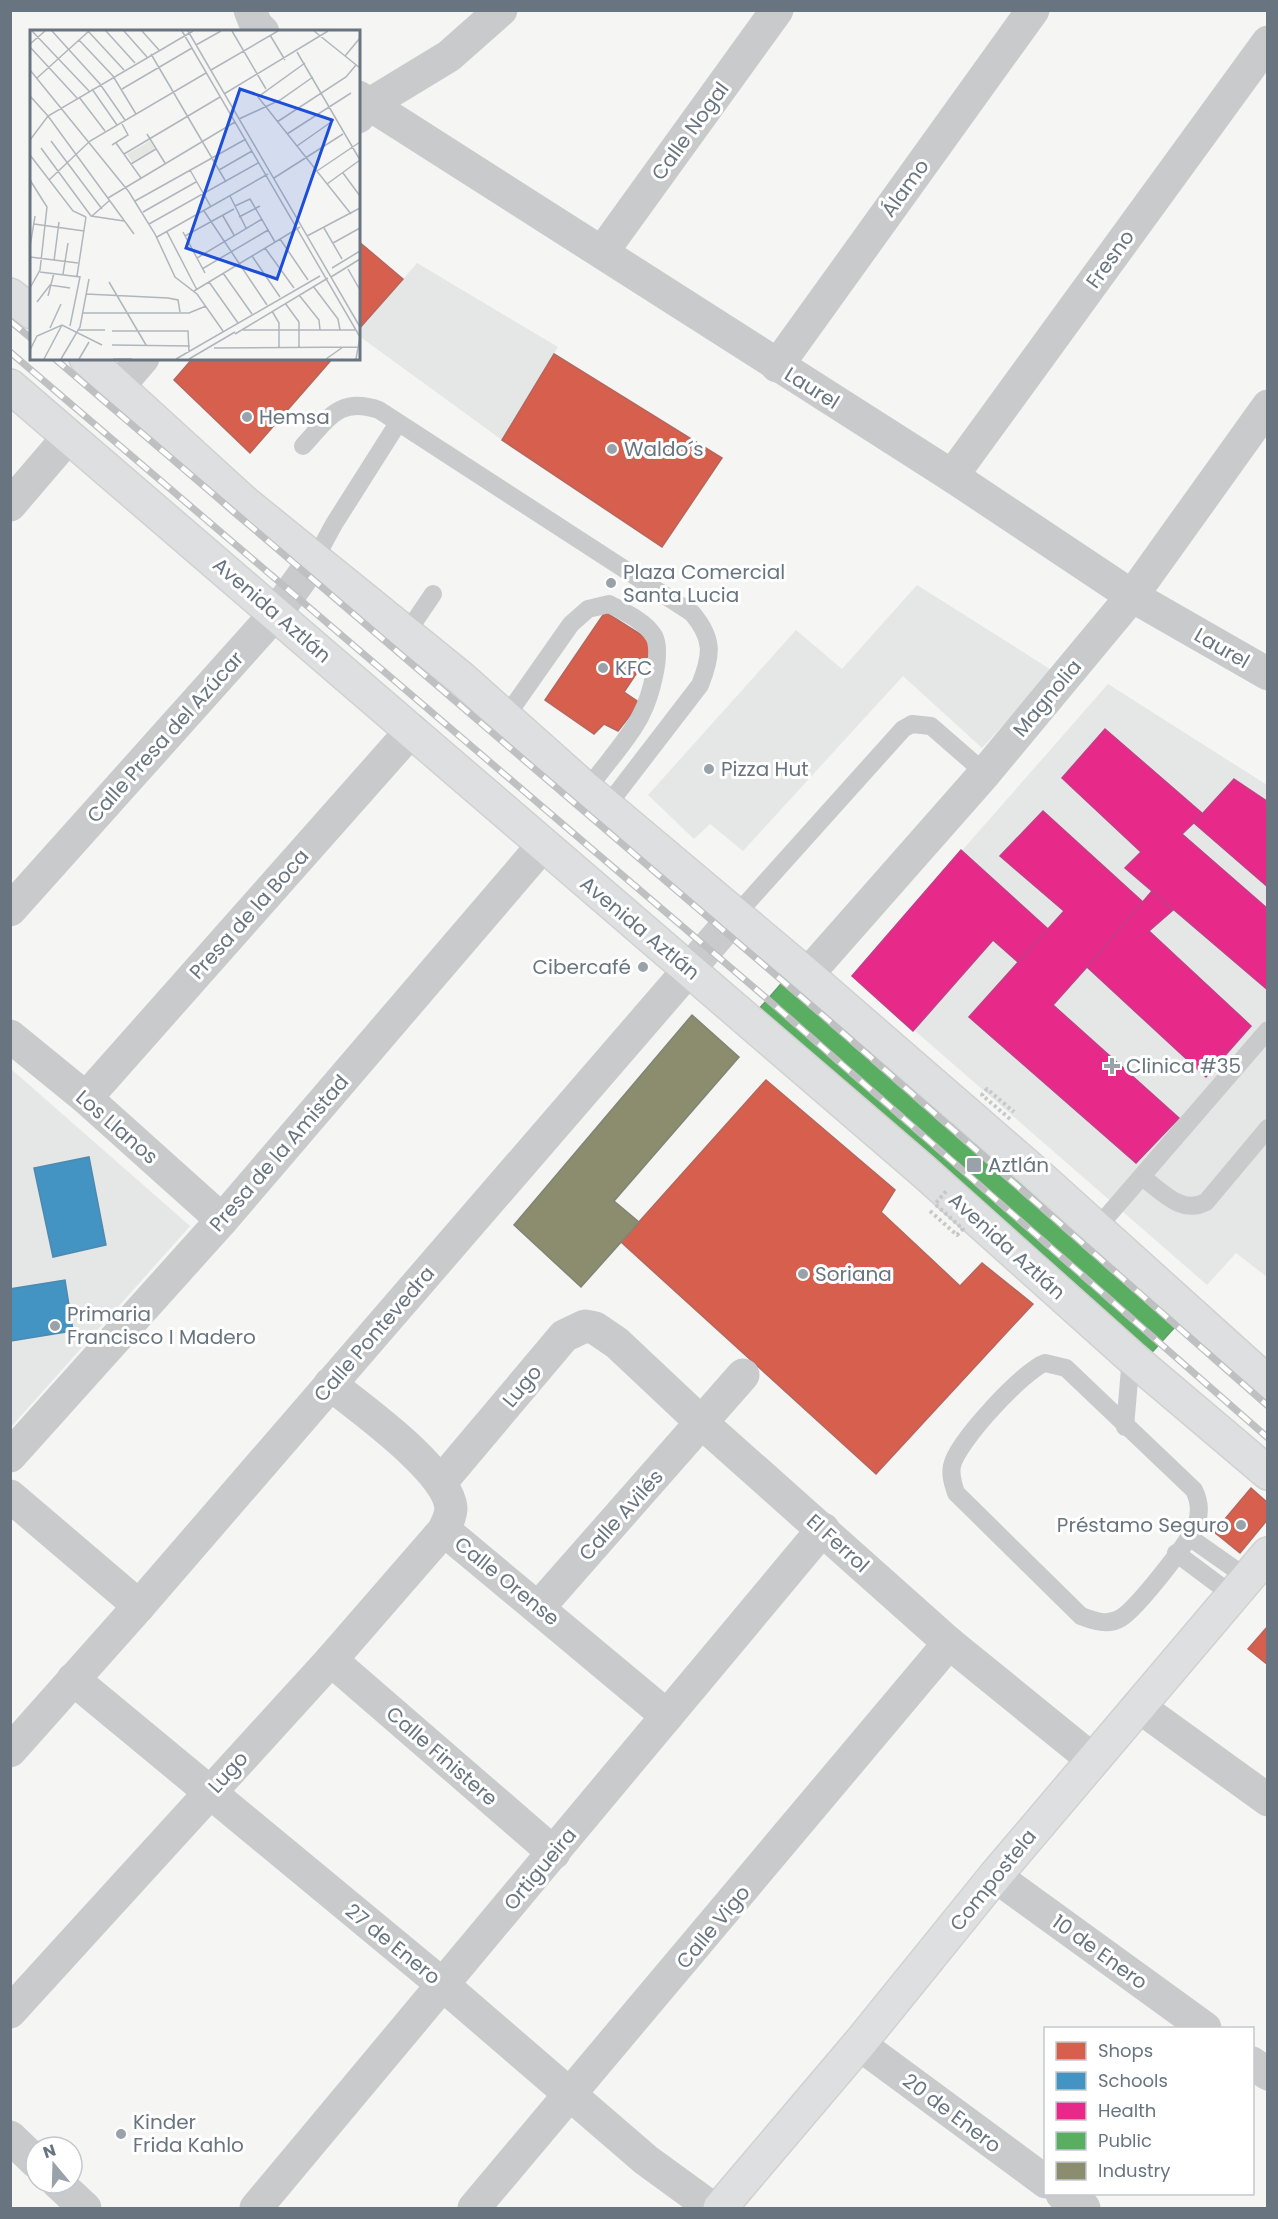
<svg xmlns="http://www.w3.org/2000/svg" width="1278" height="2219" font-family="Poppins,sans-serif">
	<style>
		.built { fill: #e5e6e6 }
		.shops { fill: #d6604d; stroke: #b5665d; stroke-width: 1.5 }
		.schools { fill: #4393c3; stroke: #4e8aaf; stroke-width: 1.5 }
		.health { fill: #e7298a; stroke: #c14087; stroke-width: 1.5 }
		.public { fill: #5aae61; stroke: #5e9d6b; stroke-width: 1.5 }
		.industry { fill: #8c8c6e; stroke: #818574; stroke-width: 1.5 }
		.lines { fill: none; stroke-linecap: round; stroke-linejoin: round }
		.secondary-casing { stroke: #d1d1d2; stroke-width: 36 }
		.lane { stroke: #c9cacb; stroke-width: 18 }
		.street { stroke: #c9cacb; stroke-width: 33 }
		.secondary { stroke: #dedfe0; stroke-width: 33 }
		.rail-casing { stroke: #bfc0c1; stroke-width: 7 }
		.rail { stroke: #fff; stroke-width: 4.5; stroke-dasharray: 14; stroke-linecap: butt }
		.path-bridge { stroke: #c7c8c9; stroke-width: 4; stroke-dasharray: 3 3; stroke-linecap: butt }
		.poi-dot { fill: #99a2a9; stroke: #fff; stroke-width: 2 }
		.labels { text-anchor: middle; stroke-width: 6; stroke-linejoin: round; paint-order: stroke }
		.street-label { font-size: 20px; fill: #687581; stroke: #fff }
		.poi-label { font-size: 20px; fill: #687581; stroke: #fff; text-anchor: start }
		.inset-road { fill: none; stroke: #b0b6bc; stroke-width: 1.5 }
		.view { fill: #1d4ed8; fill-opacity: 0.15; stroke: #1d4ed8; stroke-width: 3 }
		.inset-edge { fill: none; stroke: #687581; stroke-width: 3 }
	</style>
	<rect width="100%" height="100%" fill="#f5f5f4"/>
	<g class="built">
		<polygon points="417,263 558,347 502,440 359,336 359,330"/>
		<polygon points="917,585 1053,671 982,748 903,676 743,851 710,824 694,839 648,795 796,630 842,669"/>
		<polygon points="1108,684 1267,785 1267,1277 1236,1253 1207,1285 852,976"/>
		<polygon points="11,1069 190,1226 11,1427"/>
	</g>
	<g class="shops">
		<polygon points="358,241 403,279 358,330"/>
		<polygon points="554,354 722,458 662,547 502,440"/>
		<polygon points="193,358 333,358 250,453 174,380"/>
		<polygon points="605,612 656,644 624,692 640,703 618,731 604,724 594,734 545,700"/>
		<polygon points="766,1080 895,1190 881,1212 960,1286 982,1263 1033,1304 876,1474 621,1242"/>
		<polygon points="1251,1488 1268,1503 1268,1519 1240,1553 1214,1532"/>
		<polygon points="1268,1626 1268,1665 1248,1649"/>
	</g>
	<g class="schools">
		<polygon points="89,1157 106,1245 53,1257 34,1168"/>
		<polygon points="65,1280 73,1331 10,1341 10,1289"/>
	</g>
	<g class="health">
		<polygon points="1105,729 1203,814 1182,834 1268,909 1268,990 1125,868 1141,852 1062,778"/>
		<polygon points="1234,779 1268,802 1268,887 1194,823"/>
		<polygon points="1043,811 1144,903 1053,1005 1179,1118 1136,1163 969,1017 1064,911 1000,856"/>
		<polygon points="961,850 1048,929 1018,962 993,940 913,1031 852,976"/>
		<polygon points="1152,891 1173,910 1149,931 1251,1026 1206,1077 1087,967"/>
	</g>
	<polygon class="public" points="800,962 1194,1306 1145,1360 752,1017"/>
	<polygon class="industry" points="692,1015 739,1057 614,1201 639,1222 581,1287 514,1225"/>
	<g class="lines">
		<defs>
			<g id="secondary">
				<polyline points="10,295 32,312"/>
				<polyline points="86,358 245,503 460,677 587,790 807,975 1033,1171 1268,1383"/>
				<polyline points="10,386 922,1170 1131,1357 1268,1473"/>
				<polyline points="720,2208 859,2044 995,1876 1268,1554"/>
			</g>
		</defs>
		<use href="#secondary" class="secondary-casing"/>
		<g class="lane">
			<path d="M303 446C328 419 339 396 379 410L692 613C714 639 712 655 700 685L607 806"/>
			<polyline points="315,559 334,524 398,423"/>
			<polyline points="406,634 433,594"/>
			<path d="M505 718 571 624 588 609 609 604C624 612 645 621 654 636 663 653 650 698 641 715 630 738 602 768 587 790"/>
			<polyline points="736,915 903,729 912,724 931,726 985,773"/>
			<path d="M1142 1177C1163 1192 1181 1215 1206 1202L1268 1128"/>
			<polyline points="1097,1228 1268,1030"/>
			<path d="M1045 1363 1066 1368 1194 1490C1199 1500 1200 1512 1197 1522 1192 1539 1137 1608 1121 1618 1108 1626 1094 1621 1081 1616L956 1493C953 1484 950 1475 952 1466 956 1443 1024 1370 1045 1363Z"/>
			<polyline points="1125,1427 1131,1357"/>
			<polyline points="1189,1537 1246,1577"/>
			<polyline points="1176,1553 1231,1594"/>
		</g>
		<g class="street">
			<polyline points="250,10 256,25 263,32"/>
			<polyline points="358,97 952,476 1132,596 1268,674"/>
			<polyline points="358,117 370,104 449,56 501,10"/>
			<polyline points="603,251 777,10"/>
			<polyline points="777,366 1033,10"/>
			<polyline points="119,386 143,358"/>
			<polyline points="952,476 1268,42"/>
			<polyline points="10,505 69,436"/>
			<polyline points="10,910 276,613 315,559"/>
			<polyline points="807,975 985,773 1132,596 1268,406"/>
			<polyline points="10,1036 86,1098 222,1220"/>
			<polyline points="86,1098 412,730"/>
			<polyline points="10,1456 222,1220 543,845"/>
			<polyline points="441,1482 564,1336 585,1326 595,1328 617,1343 702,1423 949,1643 1093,1760"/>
			<polyline points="10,1496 139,1606"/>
			<polyline points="444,1530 667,1716"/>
			<polyline points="539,1607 743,1375"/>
			<polyline points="331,1660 554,1853"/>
			<polyline points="73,1679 443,1985 646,2160 712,2208"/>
			<polyline points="1138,1706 1268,1800"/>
			<polyline points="10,1751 139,1606 736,915"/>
			<polyline points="995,1876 1205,2028"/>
			<path d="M10 2012 331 1660 444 1530C447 1523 451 1516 451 1508 448 1470 360 1408 330 1384"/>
			<polyline points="859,2044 1046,2182"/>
			<polyline points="1252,2063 1268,2074"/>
			<polyline points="10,2137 36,2162"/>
			<polyline points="58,2183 85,2208"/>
			<polyline points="1062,2194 1084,2208"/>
			<polyline points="256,2208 823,1529"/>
			<polyline points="474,2208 949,1643"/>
		</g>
		<use href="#secondary" class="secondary"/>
		<defs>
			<g id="rail">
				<polyline points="10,321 32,339"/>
				<polyline points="10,352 765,997 1268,1438"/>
				<polyline points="54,358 827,1019 1268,1406"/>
			</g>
		</defs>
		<use href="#rail" class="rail-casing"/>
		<use href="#rail" class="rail"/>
		<g class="path-bridge">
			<polyline points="1010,1119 982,1095 987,1089 1014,1112"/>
			<polyline points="930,1211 957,1235 963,1229 935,1204 948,1189"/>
		</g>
	</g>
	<g class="poi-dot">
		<circle cx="247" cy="417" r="6"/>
		<circle cx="612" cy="449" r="6"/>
		<circle cx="611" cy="583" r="6"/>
		<circle cx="603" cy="668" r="6"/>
		<circle cx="709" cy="769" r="6"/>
		<circle cx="643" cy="967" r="6"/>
		<path d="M1109 1057h6v6h6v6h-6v6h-6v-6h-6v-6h6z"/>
		<rect x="966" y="1157" width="16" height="16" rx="3"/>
		<circle cx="803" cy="1274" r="6"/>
		<circle cx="55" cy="1326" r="6"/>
		<circle cx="1241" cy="1525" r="6"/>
		<circle cx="121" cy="2134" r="6"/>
	</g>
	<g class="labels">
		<g class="street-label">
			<text transform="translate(690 131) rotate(-54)" y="7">Calle Nogal</text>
			<text transform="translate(905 188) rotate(-54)" y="7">Álamo</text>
			<text transform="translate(1110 259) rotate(-54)" y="7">Fresno</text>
			<text transform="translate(812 388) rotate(32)" y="7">Laurel</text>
			<text transform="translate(272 610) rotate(41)" y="7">Avenida Aztlán</text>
			<text transform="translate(1222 648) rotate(30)" y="7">Laurel</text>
			<text transform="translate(1047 698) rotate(-50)" y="7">Magnolia</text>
			<text transform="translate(165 737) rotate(-48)" y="7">Calle Presa del Azúcar</text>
			<text transform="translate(249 914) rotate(-48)" y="7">Presa de la Boca</text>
			<text transform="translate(640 928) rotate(40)" y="7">Avenida Aztlán</text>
			<text transform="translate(117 1127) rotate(41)" y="7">Los Llanos</text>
			<text transform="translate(279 1153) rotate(-49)" y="7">Presa de la Amistad</text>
			<text transform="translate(1007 1246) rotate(42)" y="7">Avenida Aztlán</text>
			<text transform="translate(374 1334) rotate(-49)" y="7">Calle Pontevedra</text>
			<text transform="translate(522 1386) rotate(-50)" y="7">Lugo</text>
			<text transform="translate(621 1515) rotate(-48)" y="7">Calle Avilés</text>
			<text transform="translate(838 1543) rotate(42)" y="7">El Ferrol</text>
			<text transform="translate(507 1581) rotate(39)" y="7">Calle Orense</text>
			<text transform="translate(442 1756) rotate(41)" y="7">Calle Finistere</text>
			<text transform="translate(228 1772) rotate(-48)" y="7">Lugo</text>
			<text transform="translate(540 1869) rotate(-50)" y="7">Ortigueira</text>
			<text transform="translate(993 1880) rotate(-51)" y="7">Compostela</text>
			<text transform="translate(713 1927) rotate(-50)" y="7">Calle Vigo</text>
			<text transform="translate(393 1944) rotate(39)" y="7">27 de Enero</text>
			<text transform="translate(1100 1952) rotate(36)" y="7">10 de Enero</text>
			<text transform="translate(952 2113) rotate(37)" y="7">20 de Enero</text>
		</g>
		<g class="poi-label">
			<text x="259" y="424">Hemsa</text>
			<text x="624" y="456">Waldo´s</text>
			<text x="623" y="579">Plaza Comercial<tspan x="623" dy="23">Santa Lucia</tspan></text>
			<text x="615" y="675">KFC</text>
			<text x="721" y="776">Pizza Hut</text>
			<text x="631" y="974" text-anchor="end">Cibercafé</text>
			<text x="1126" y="1073">Clinica #35</text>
			<text x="988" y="1172">Aztlán</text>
			<text x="815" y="1281">Soriana</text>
			<text x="67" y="1321">Primaria<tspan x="67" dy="23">Francisco I Madero</tspan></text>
			<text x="1229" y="1532" text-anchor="end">Préstamo Seguro</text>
			<text x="133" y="2129">Kinder<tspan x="133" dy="23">Frida Kahlo</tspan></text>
		</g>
	</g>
	<g transform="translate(30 30)">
		<rect width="330" height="330" fill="#f5f5f4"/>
		<path d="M120 111 125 119 102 132 97 124Z" fill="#e4e7e2"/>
		<path class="inset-road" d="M2 1 59 61M22 1 70 54 95 90M58 1 94 40M76 1 105 33M94 1 117 27M112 1 129 20M152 1 330 307M158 1 330 297M202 1 236 59M284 1 330 38M240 5 255 30M49 10 83 46 106 84M0 14 15 1M166 15 191 1M0 17 47 68M267 22 330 130M121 24 196 152M315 26 330 8M275 33 228 67 321 184M0 40 99 162 125 204 145 247 167 264 193 301M181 40 248 1M7 48 59 1M62 59 87 95M92 59 162 18M194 64 298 1M0 66 18 86 104 204M49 67 75 101M209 89 250 70 283 47M247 92 316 47 326 35M117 104 135 133M257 104 321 63M0 110 18 86 163 1M21 111 72 179M86 113 111 148M82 115 98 105 91 92M267 116 304 90M11 118 61 186 94 191M94 124 190 67M0 125 43 181 56 187M101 134 126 119M160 140 181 177M189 140 222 121M287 141 330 112M313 143 330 166M244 148 313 104M0 150 17 177 10 240 0 258M19 150 60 111 176 43M297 154 330 130M200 166 216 198M78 168 205 92M0 170 1 150M105 171 216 109M205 176 220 169 245 212M174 181 237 275M113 182 166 152M62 186 80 170M193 186 204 205M209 187 230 176M4 194 54 201M119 194 228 133M294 198 312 229M137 202 167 260M153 202 175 243M155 206 204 179M277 206 330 178M127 207 238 144M250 209 278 250M303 213 330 198M0 217 5 186M235 218 264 258M222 226 250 267M0 227 48 233M167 228 232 189M24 231 29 192M302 238 330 221M172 239 238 200M318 239 330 260M10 242 50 247 40 296M193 243 222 284M33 244 38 213M47 246 56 187M301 247 330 229M79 252 116 315M179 252 208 293M283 256 308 289 310 300M164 261 270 197M56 264 138 268 148 270 150 282M269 265 289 290 290 300M18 266 24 243M7 272 20 255 40 258M255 273 269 292V317M242 281 249 293V317M53 283H159L176 276M20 298 31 274M49 300H75M213 300H326M82 301H158L159 322M205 304 298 248M82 315 160 316M184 318 328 317M0 320 7 306 32 295 72 315M14 329 32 295M31 329 50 297 59 249M49 329 59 312M83 329H102M146 329 290 246M159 329 205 302M296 329 313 317M326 329 330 307"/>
		<path class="view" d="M210 59 302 90 247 249 156 218Z"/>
		<rect width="330" height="330" class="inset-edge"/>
	</g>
	<rect width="1278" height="2219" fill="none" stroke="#687581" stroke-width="24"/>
	<rect x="1044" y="2027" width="210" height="168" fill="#ffffff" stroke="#c3c8cd" stroke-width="1.5"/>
	<rect x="1056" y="2042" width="30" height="18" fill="#d6604d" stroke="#c3c8cd" stroke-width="1.5"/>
	<text x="1098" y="2057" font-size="18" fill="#687581">Shops</text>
	<rect x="1056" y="2072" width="30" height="18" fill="#4393c3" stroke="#c3c8cd" stroke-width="1.5"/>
	<text x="1098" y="2087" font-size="18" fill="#687581">Schools</text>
	<rect x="1056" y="2102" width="30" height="18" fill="#e7298a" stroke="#c3c8cd" stroke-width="1.5"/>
	<text x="1098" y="2117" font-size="18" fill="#687581">Health</text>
	<rect x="1056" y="2132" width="30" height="18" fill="#5aae61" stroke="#c3c8cd" stroke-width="1.5"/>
	<text x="1098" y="2147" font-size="18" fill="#687581">Public</text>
	<rect x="1056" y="2162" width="30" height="18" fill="#8c8c6e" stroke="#c3c8cd" stroke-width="1.5"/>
	<text x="1098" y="2177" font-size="18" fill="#687581">Industry</text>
	<g transform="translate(54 2165) rotate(341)"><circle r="28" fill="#ffffff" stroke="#c3c8cd" stroke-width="1.5"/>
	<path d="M0-4.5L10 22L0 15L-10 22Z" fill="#99a2a9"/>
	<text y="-9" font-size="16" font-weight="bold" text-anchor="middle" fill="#687581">N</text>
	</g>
</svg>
